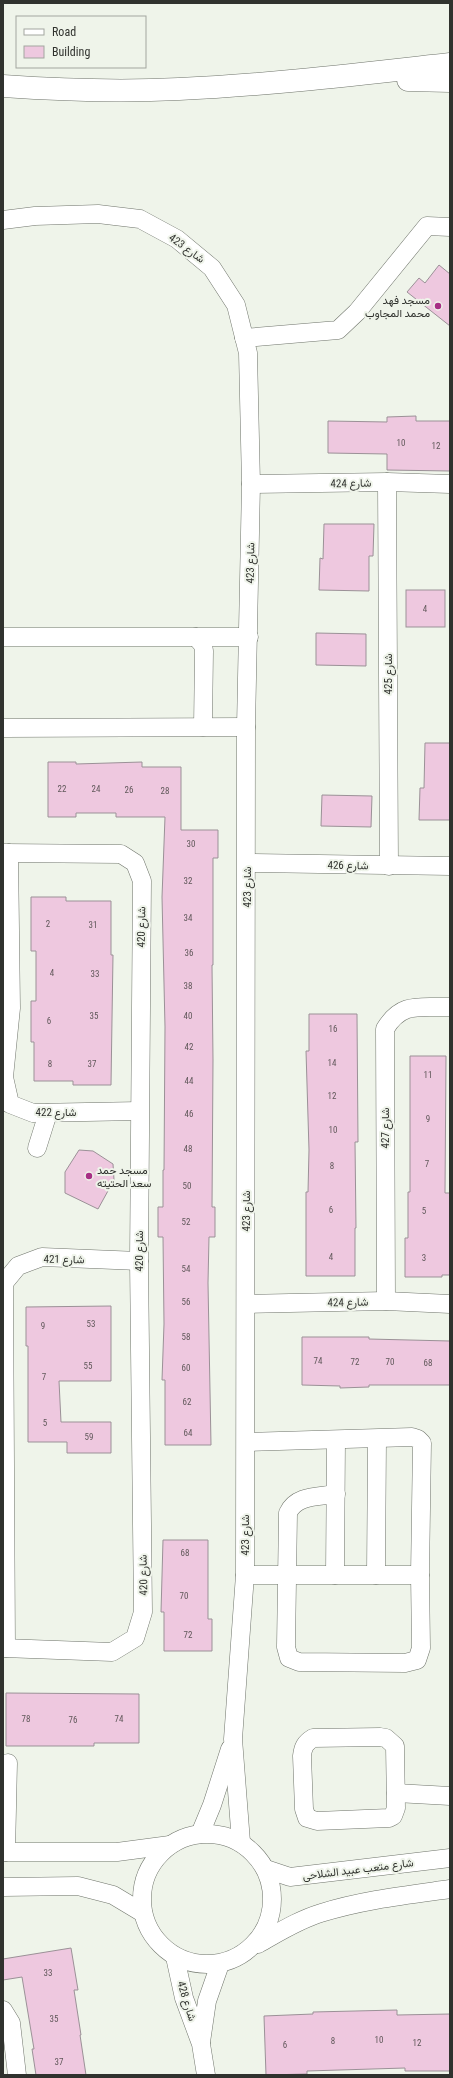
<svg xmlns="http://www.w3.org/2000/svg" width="453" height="2078" font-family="'Roboto Condensed',Vazirmatn,sans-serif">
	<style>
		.building { fill: #eec8df; stroke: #9b9197 }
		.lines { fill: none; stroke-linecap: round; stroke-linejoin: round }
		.minor-casing { stroke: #6f746b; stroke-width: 19 }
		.major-casing { stroke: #6f746b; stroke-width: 23 }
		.minor { stroke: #fff; stroke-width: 18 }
		.major { stroke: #fff; stroke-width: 22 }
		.poi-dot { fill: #a72f85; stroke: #eff4ea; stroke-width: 1.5 }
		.labels { text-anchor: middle; stroke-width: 4; stroke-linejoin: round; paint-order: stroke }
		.number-label { font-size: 9px; fill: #60585a }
		.street-label { font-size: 11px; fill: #30322e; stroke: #eff4ea }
		.poi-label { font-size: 11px; fill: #30322e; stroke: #eff4ea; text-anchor: end }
	</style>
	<rect width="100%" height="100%" fill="#eff4ea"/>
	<g class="building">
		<polygon points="439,265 450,274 450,326 407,292 419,278 425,283"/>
		<polygon points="416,416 416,421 450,421 450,471 387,470 387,454 328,453 328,421 387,422 387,417"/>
		<polygon points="324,524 374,524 373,556 369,556 369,591 319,590 320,558 323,559"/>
		<rect x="406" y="590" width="39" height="37"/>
		<polygon points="316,633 366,634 366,666 316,665"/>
		<polygon points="425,743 450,743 450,820 419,820 420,788 424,788"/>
		<polygon points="48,762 76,762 76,764 142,762 142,767 181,767 181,830 218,830 218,858 213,858 213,965 212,965 213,1060 212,1207 215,1207 215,1237 209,1237 208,1283 211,1445 165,1445 165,1380 162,1380 164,1324 163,1237 158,1237 158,1207 163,1207 163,1170 164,1170 165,1027 162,897 165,817 116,817 116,813 76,813 76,817 48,817"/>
		<polygon points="322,795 372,796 371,827 321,826"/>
		<polygon points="31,897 66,897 66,901 111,901 111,955 113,955 111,1085 73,1085 73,1081 34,1081 34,1042 31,1042 31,1001 36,1001 36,951 31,951"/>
		<polygon points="309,1014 357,1014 358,1142 355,1142 356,1228 355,1228 355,1276 306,1276 306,1192 308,1192 309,1150 306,1051 309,1051"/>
		<polygon points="410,1056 446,1056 445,1193 450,1193 450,1275 442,1275 442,1277 405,1277 405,1238 408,1238 408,1192 410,1192"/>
		<polygon points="79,1150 93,1151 113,1164 114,1180 98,1209 65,1193 65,1172"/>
		<polygon points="111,1306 111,1381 59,1381 61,1422 111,1422 111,1453 67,1453 67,1442 28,1442 28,1346 26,1346 26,1307"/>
		<polygon points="302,1337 369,1337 369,1339 450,1341 450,1385 369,1385 369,1387 340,1388 340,1386 302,1385"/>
		<polygon points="163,1540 208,1540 208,1619 212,1619 212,1651 164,1651 164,1612 161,1612"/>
		<polygon points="6,1693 139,1694 139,1743 94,1743 94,1746 6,1746"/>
		<polygon points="71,1948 78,1990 74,1990 81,2035 80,2035 86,2075 36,2075 32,2049 34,2049 22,1977 3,1980 3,1959"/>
		<polygon points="397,2010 397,2015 450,2014 450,2071 405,2071 405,2068 307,2071 307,2074 266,2075 264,2016 313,2014 313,2012"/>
	</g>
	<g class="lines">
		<defs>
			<g id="minor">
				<polyline points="3,220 35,216 98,214 140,219 177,239 212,268 236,305 248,353 251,484 246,727 245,1575 233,1739 241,1842"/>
				<polyline points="244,338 338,330 357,312 427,226 450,227"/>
				<polyline points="387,482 389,866"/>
				<polyline points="251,484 387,482 450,484"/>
				<polyline points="3,637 249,637"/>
				<polyline points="196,637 203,645 204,651 203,727"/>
				<polyline points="3,728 246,727"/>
				<polyline points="3,853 121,854 135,863 142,881 139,1261 143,1612 135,1638 112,1652 3,1648"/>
				<polyline points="9,853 11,1008 4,1077 10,1104 33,1113 139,1111"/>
				<polyline points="247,863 450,866"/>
				<polyline points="37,1148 48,1113"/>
				<path d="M386 1301 385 1029C402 1001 420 1008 450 1007"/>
				<polyline points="246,1304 386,1301 450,1304"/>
				<path d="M336 1494C318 1497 296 1495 288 1513L286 1647 289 1658 299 1662 405 1663 417 1660 421 1648 420 1575"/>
				<polyline points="245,1575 420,1575 422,1443 418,1439 412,1437 246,1442"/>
				<polyline points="335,1575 336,1440"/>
				<polyline points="376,1575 377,1439"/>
				<polyline points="6,1648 4,1283 18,1266 42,1257 139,1261"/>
				<path d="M380 1737 386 1738 395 1746 396 1808 393 1816 389 1818 317 1821 307 1818 304 1809 302 1756C303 1747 305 1743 313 1738Z"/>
				<polyline points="396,1793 450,1796"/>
				<circle cx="207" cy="1899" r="65"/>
				<polyline points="200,1834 212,1805 230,1749"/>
				<polyline points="3,1852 117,1852 170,1845"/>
				<polyline points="6,1852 8,1763"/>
				<polyline points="266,1869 290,1877 450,1858"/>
				<polyline points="3,1887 78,1886 113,1895 143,1913"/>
				<path d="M258 1944C278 1933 298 1920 321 1913 362 1900 407 1895 450 1889"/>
				<polyline points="175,1957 184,1998 201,2044 206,2075"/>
				<polyline points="3,2010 11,2023 17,2075"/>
				<polyline points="201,2042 207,2001 220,1964"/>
			</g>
			<g id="major">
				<polyline points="408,80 450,81"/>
				<path d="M3 86C61 90 120 92 179 89 269 85 360 74 450 64"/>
			</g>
		</defs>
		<use href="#minor" class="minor-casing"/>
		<use href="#major" class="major-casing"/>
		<use href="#minor" class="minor"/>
		<use href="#major" class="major"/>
	</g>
	<g class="poi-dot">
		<circle cx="438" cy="306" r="4"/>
		<circle cx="89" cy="1176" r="4"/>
	</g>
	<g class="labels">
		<g class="number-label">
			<text x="401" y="446">10</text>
			<text x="436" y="449">12</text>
			<text x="425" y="612">4</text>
			<text x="62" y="792">22</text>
			<text x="96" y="792">24</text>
			<text x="129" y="793">26</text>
			<text x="165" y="794">28</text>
			<text x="191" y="847">30</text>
			<text x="188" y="884">32</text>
			<text x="188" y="921">34</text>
			<text x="48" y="927">2</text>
			<text x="93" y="928">31</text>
			<text x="189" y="956">36</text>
			<text x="52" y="976">4</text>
			<text x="95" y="977">33</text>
			<text x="188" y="989">38</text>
			<text x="94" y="1019">35</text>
			<text x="188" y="1019">40</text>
			<text x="49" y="1024">6</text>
			<text x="333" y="1032">16</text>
			<text x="189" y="1050">42</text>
			<text x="332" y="1066">14</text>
			<text x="50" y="1067">8</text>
			<text x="92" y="1067">37</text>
			<text x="428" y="1078">11</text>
			<text x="189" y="1084">44</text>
			<text x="332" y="1099">12</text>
			<text x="189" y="1117">46</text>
			<text x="428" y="1122">9</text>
			<text x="333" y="1133">10</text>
			<text x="188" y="1152">48</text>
			<text x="427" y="1167">7</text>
			<text x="332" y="1169">8</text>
			<text x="187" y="1189">50</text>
			<text x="331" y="1213">6</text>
			<text x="424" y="1214">5</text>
			<text x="186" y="1225">52</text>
			<text x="331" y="1260">4</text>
			<text x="424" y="1261">3</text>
			<text x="186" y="1272">54</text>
			<text x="186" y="1305">56</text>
			<text x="91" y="1327">53</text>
			<text x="43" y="1329">9</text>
			<text x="186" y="1340">58</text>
			<text x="318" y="1364">74</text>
			<text x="355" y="1365">72</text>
			<text x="390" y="1365">70</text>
			<text x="428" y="1366">68</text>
			<text x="88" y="1369">55</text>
			<text x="186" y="1371">60</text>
			<text x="44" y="1380">7</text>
			<text x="187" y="1405">62</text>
			<text x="45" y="1426">5</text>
			<text x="188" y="1436">64</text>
			<text x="89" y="1440">59</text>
			<text x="185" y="1556">68</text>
			<text x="184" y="1599">70</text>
			<text x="188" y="1638">72</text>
			<text x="26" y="1722">78</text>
			<text x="119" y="1722">74</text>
			<text x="73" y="1723">76</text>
			<text x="48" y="1976">33</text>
			<text x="54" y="2022">35</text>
			<text x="379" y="2043">10</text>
			<text x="333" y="2044">8</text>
			<text x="417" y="2046">12</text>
			<text x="285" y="2048">6</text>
			<text x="59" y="2065">37</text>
		</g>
		<g class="street-label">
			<text transform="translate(187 248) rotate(36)" y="4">شارع 423</text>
			<text transform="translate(351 483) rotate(-1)" y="4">شارع 424</text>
			<text transform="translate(250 563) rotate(-89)" y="4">شارع 423</text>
			<text transform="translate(388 674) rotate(-90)" y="4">شارع 425</text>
			<text transform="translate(348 865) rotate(1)" y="4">شارع 426</text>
			<text transform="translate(247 887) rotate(-90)" y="4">شارع 423</text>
			<text transform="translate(141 927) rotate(-89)" y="4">شارع 420</text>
			<text x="56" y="1116">شارع 422</text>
			<text transform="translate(385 1128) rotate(-90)" y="4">شارع 427</text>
			<text transform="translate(246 1211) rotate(-90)" y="4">شارع 423</text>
			<text transform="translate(139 1251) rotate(-90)" y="4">شارع 420</text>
			<text transform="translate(64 1259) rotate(1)" y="4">شارع 421</text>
			<text transform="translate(348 1302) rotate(-1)" y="4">شارع 424</text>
			<text transform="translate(245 1535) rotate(-90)" y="4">شارع 423</text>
			<text transform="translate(143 1575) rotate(-91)" y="4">شارع 420</text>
			<text transform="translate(358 1869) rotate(-7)" y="4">شارع متعب عبيد الشلاحى</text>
			<text transform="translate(187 2001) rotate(73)" y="4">شارع 428</text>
		</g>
		<g class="poi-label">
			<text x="430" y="304">مسجد فهد<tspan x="430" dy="13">محمد المجاوب</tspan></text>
			<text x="97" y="1174" text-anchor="start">مسجد حمد<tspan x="97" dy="13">سعد الحتيته</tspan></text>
		</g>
	</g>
	<rect width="453" height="2078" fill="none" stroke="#30322e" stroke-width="8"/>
	<rect x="16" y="16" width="130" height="52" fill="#eff4ea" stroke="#a3a69f"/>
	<rect x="24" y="29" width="20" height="6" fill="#ffffff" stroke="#a3a69f"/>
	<text x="52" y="36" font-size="12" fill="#30322e">Road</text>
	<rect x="24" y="46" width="20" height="12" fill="#eec8df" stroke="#a3a69f"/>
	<text x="52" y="56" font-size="12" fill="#30322e">Building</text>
</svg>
